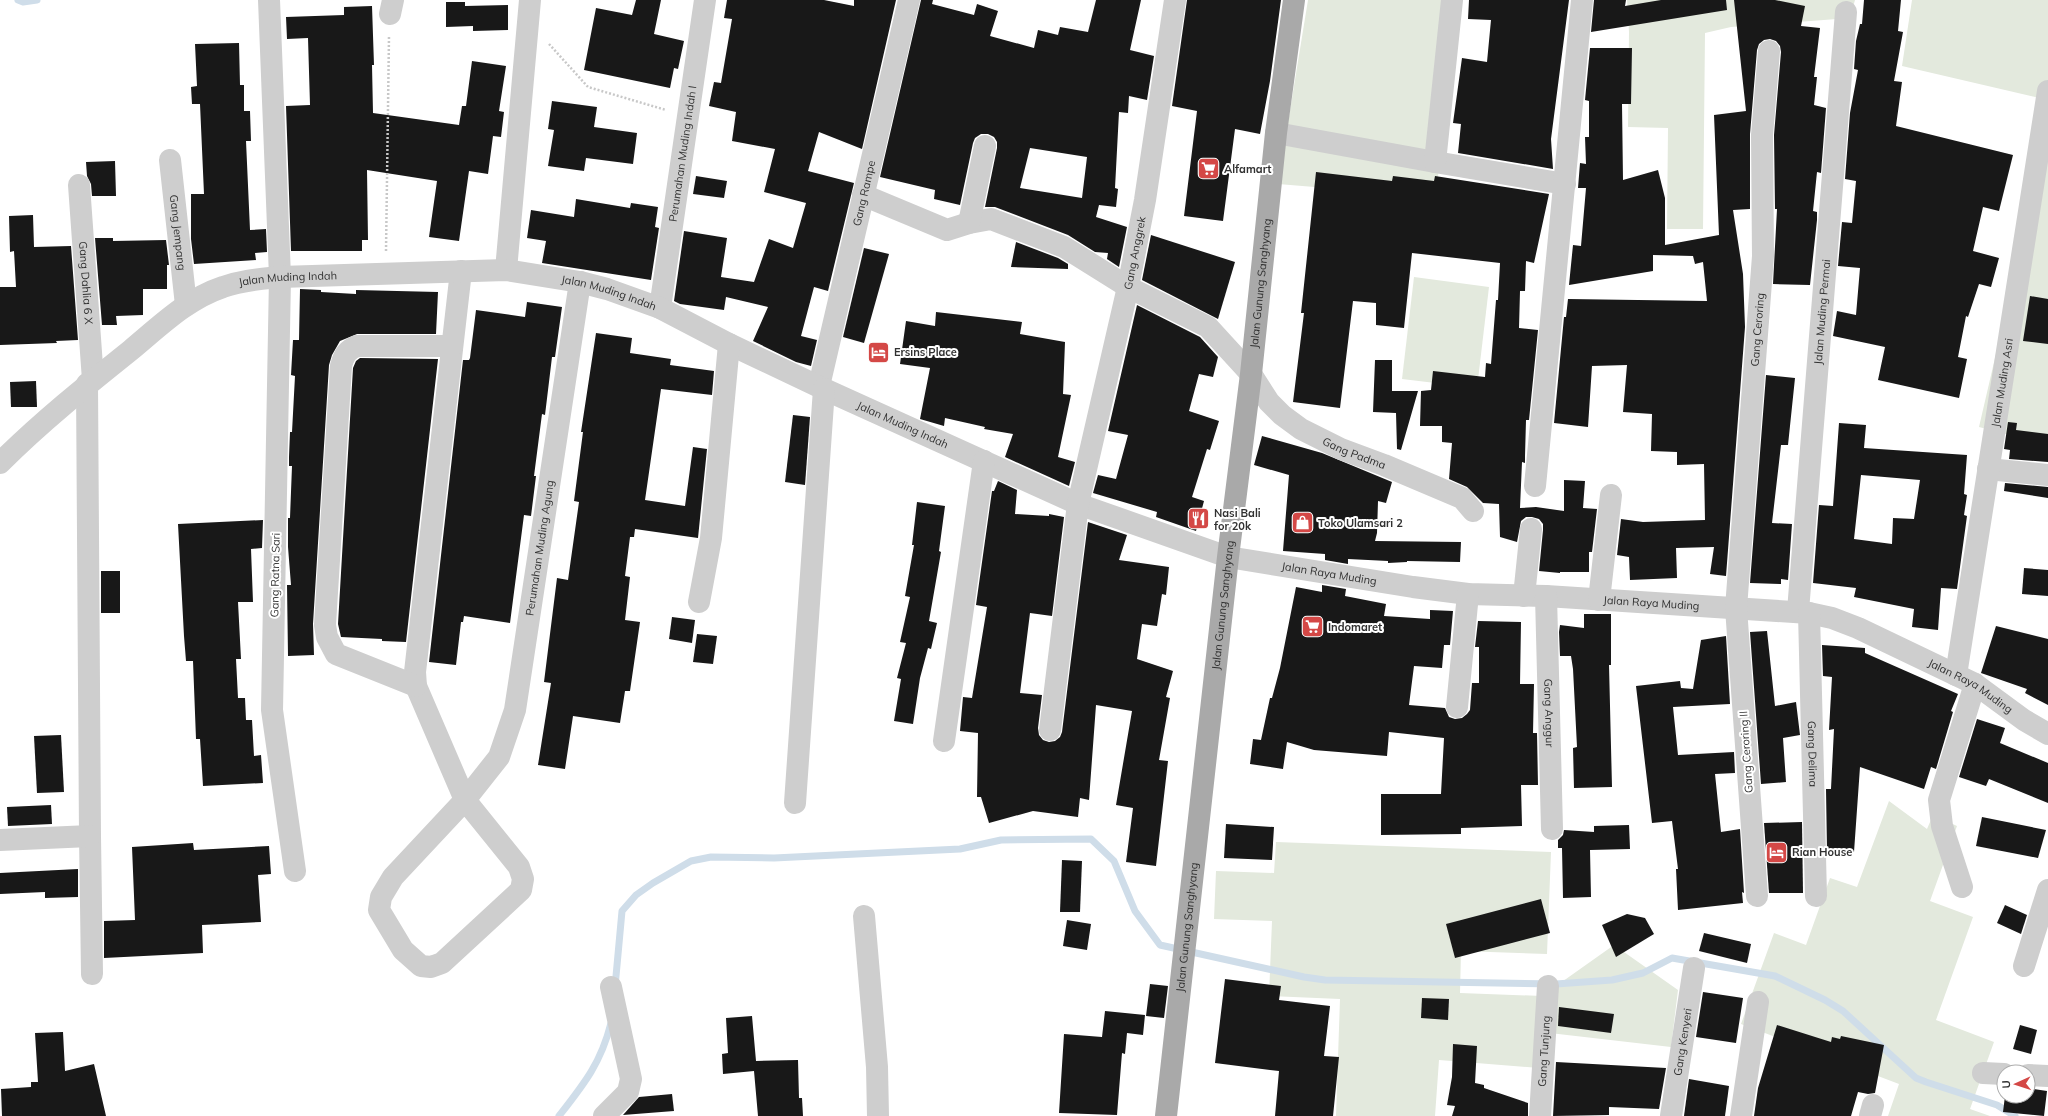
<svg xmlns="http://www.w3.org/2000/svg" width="2048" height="1116" font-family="Mulish,sans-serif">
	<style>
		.green { fill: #e3e9dd }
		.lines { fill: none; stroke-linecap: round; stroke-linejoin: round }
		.stream { stroke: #cfdde9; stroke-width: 7 }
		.building { fill: #181818; fill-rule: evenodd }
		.path { stroke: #c8c8c8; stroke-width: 2.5; stroke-dasharray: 2 2; stroke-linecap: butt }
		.minor { stroke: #cecece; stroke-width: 22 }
		.major { stroke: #a9a9a9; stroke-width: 22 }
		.labels { text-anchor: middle; stroke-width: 4; stroke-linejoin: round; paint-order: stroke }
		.street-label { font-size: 11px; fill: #313131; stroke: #fff }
		.poi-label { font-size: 11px; font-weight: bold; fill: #313131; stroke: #fff; text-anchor: start }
	</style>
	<rect width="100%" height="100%" fill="#fff"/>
	<g class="green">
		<polygon points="1308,0 1457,0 1437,186 1351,190 1278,184"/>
		<polygon points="1627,0 1855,0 1850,18 1731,27 1705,33 1703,229 1667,229 1668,128 1628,127 1629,32"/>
		<polygon points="1912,0 2048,0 2048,100 1902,66"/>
		<polygon points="2048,129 2048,445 1979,427"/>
		<polygon points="1414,277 1489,287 1477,388 1402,379"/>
		<polygon points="1889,801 1927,829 1933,815 1957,826 1930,901 1973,917 1936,1020 1994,1042 1970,1109 1990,1116 1888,1116 1899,1084 1741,1024 1774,933 1806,945 1830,878 1857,887"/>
		<polygon points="1276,842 1551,852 1547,954 1461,951 1460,993 1542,996 1614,945 1678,990 1671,1047 1541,1032 1539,1068 1439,1060 1435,1116 1336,1116 1340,999 1269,996 1272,921 1214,919 1216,871 1274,873"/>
	</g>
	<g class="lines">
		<g class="stream">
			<polyline points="18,0 23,2 37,0"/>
			<polyline points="615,987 622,911 636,895 653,883 691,861 711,857 774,858 960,849 1001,840 1091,839 1114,861 1135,911 1160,945 1304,977 1325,980 1556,984 1612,980 1643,973 1672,958 1775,976 1825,1000 1843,1011 1916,1078 1926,1082 1997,1105 2015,1116"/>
			<path d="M559 1116C584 1084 601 1063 611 1023"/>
		</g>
	</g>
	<g class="building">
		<polygon points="636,0 661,0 654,34 684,41 678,69 674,68 670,88 584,70 596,8 632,15"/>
		<polygon points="727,0 824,0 854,6 854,0 896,0 862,149 819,132 808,171 854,183 828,291 814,287 801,336 817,340 811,366 796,362 753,341 768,307 726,297 724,310 680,304 674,301 684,231 727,238 721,277 754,282 769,239 793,248 806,203 764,192 775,149 732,141 736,112 709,106 714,82 721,83 732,19 724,18"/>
		<path d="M921 0H933L932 4 974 15 977 4 998 11 990 36 1034 48 1038 30 1058 35 1060 27 1088 32 1096 0H1141L1130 50 1154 56 1147 100 1129 96 1128 113 1119 112 1115 188 1118 189 1116 207 1099 205 1096 217 1127 227 1119 267 1107 259 1108 253 1095 252 1068 235 995 207H985L997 148V142L994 137 988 134H981L975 138 973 143 960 205 934 199 935 190 880 177ZM1030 148 1087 157 1082 198 1020 188Z"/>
		<polygon points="1187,0 1281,0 1270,81 1260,134 1235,129 1223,221 1184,216 1197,111 1172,106"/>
		<polygon points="1469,0 1569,0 1551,139 1553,169 1458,153 1461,124 1453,123 1462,58 1487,62 1491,20 1468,19"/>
		<polygon points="1594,0 1626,0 1625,6 1661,0 1726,0 1727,10 1591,32"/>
		<polygon points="1734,0 1775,0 1805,6 1801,26 1820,28 1814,77 1817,77 1814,105 1826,108 1821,173 1817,172 1813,211 1817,212 1817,220 1810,285 1773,284 1777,209 1775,209 1774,135 1781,52 1780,46 1776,41 1770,39 1764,40 1759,44 1757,50 1750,134 1750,209 1733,210 1743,274 1745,327 1726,576 1710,574 1714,547 1676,548 1677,578 1630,580 1629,557 1617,555 1621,519 1643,522 1705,520 1704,464 1677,465 1677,452 1651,451 1652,414 1623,412 1627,365 1592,366 1588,427 1554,423 1564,317 1566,317 1568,299 1707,301 1703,262 1695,264 1693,256 1653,255 1653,271 1569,285 1573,245 1581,246 1586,188 1578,188 1580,163 1586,164 1585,137 1589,137 1589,101 1585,100 1590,48 1632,48 1631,104 1622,104 1623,180 1658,170 1665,198 1665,245 1719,235 1714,115 1746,111"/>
		<polygon points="1864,0 1901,0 1898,31 1903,32 1894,81 1902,82 1896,126 2013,155 1999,211 1983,207 1973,251 1999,258 1991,287 1979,284 1968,317 1966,316 1958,357 1967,359 1959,398 1878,380 1885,347 1833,336 1837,311 1856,315 1860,268 1838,266 1842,222 1852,223 1856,181 1845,179 1850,113 1858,70 1854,69 1856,41 1860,24 1862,24"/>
		<polygon points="446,2 465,2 465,6 508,5 508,30 473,31 473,26 446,27"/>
		<polygon points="372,6 374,65 372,65 373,113 459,125 462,106 466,106 472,61 506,66 499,111 504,112 501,137 493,136 488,174 469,171 459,241 429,237 437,181 367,170 368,240 362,240 362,251 291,251 286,106 310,105 308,38 287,39 286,17 344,15 344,7"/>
		<polygon points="239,43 240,85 244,85 244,111 250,111 251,141 246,141 250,230 266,229 267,252 255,253 256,260 194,264 191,239 191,194 204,194 200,104 192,104 191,87 197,86 195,44"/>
		<polygon points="552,101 597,107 594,127 637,133 633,164 586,158 584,171 548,166 554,130 548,129"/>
		<polygon points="115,161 116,196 92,196 91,184 87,176 86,162"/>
		<polygon points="1316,172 1392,181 1393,176 1434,181 1435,176 1549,194 1534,263 1526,261 1525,291 1520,291 1519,328 1538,330 1529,420 1526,420 1525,456 1525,463 1522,462 1520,508 1536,507 1564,511 1564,480 1585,481 1583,508 1597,509 1592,552 1589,552 1589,572 1560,572 1560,573 1539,571 1543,530 1543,524 1539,519 1532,517 1526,517 1521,521 1517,542 1500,537 1499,504 1483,503 1467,487 1449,479 1452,443 1442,442 1442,426 1420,426 1421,391 1431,390 1433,371 1485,377 1486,363 1491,364 1496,300 1498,300 1500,263 1412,253 1404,328 1376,325 1376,303 1353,301 1340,408 1293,402 1304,313 1301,313"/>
		<polygon points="696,176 727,181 724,198 693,194"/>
		<polygon points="576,199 630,208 631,203 658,207 655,227 659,228 651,280 542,263 546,241 527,238 531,210 574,217"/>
		<polygon points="33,215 34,247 71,246 78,340 56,341 57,343 0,345 0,287 16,287 14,251 10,252 9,216"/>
		<polygon points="1151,235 1235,262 1218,319 1142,280"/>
		<polygon points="95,238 113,238 113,241 166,240 169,265 167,265 167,289 143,289 143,315 116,316 117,325 102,325"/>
		<polygon points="1016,242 1058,258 1068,264 1068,269 1011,267"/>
		<polygon points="864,248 889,254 864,343 843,337"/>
		<polygon points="300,289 321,290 321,292 356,294 356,290 438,292 436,334 357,334 340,341 332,355 329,365 313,624 314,655 288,656 287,585 291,585 288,547 288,518 290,518 292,466 289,466 289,457 290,432 292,432 295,376 291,375 293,340 299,340"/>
		<polygon points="2030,296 2048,299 2048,344 2023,341"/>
		<polygon points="527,302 562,307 555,357 552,357 545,415 542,414 534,476 536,476 531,516 524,515 510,623 464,616 463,622 461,622 456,665 429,662 463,360 469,360 470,358 476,310 525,317"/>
		<polygon points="1137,305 1200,337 1218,357 1213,377 1199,374 1189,411 1219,421 1210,450 1207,449 1192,497 1204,501 1196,531 1156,517 1157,512 1093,493 1098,475 1116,479 1128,435 1108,431"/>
		<polygon points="936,312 1022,322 1020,334 1065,342 1063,394 1071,395 1058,457 1075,462 1069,486 1005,457 1013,434 984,429 985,427 945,418 944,426 920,419 930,368 900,364 906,321 935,326"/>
		<polygon points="596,333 632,338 630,353 671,359 670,365 714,371 712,395 661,389 645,500 685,506 693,447 707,449 698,538 635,529 634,537 630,537 625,576 630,577 625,620 640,622 630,691 625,691 620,723 573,716 565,769 538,765 551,683 544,682 557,578 568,580 579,502 574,501 583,432 581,432"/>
		<polygon points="360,358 438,359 406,642 382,641 382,639 341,637 338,624 353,368 356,361"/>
		<polygon points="1375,360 1392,360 1392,391 1418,391 1401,450 1397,449 1396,413 1373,412"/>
		<polygon points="1766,375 1795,378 1788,445 1781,445 1772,523 1792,524 1788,580 1781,579 1781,584 1750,583"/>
		<polygon points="36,381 37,407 11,407 10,382"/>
		<polygon points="793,415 810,417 805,485 785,482"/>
		<polygon points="2008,422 2017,423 2016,430 2048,434 2048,462 2009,459 2010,450 2004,449"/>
		<path d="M1839 423 1866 425 1864 448 1967 455 1964 494 1967 495 1964 515 1967 516 1957 589 1941 588 1938 630 1912 627 1914 609 1854 597 1856 588 1813 583 1819 505 1833 506ZM1861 475 1920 480 1914 519 1893 518 1892 544 1854 539Z"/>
		<polygon points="1262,436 1322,453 1392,482 1386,503 1378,501 1377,533 1375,541 1461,542 1460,562 1407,561 1407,562 1388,563 1388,561 1348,559 1348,564 1325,560 1325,554 1283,551 1289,475 1254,465"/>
		<polygon points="998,481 1017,490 1015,514 1049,516 1049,514 1064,517 1052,616 1030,613 1020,693 1042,695 1038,728 1039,735 1043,740 1049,742 1055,741 1060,737 1062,732 1088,522 1127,535 1119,560 1169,567 1166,595 1162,594 1157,626 1142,624 1137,659 1173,671 1166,697 1170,698 1159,760 1168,761 1156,866 1126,862 1133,808 1116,805 1132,711 1096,705 1089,800 1080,798 1078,817 1033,811 989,823 981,797 977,797 978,733 960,731 963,697 972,698 987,607 976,605 992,491 994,491"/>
		<polygon points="2005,483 2048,487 2048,498 2004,491"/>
		<polygon points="917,502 945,506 939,551 941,552 929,621 937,623 931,649 928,648 920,678 913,724 894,721 901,679 897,678 906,643 900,642 910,597 905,596 914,545 912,545"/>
		<polygon points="263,520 262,548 251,549 253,602 238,602 241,659 236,659 238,698 245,698 246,720 252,720 254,756 261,755 263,783 203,786 200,739 196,739 193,661 186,661 184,636 178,524"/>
		<polygon points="2024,568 2048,570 2048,596 2022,594"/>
		<rect x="101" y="571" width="19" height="42"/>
		<polygon points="1322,585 1346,589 1345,596 1386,604 1384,616 1430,619 1430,610 1453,611 1450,645 1444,645 1442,668 1414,666 1409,705 1445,708 1449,717 1455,719 1462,718 1467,714 1470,710 1472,683 1479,683 1479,647 1475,647 1478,621 1521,622 1520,684 1534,684 1533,733 1537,733 1538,785 1521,785 1522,826 1461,828 1461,834 1381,835 1381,794 1441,794 1444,738 1389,732 1387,756 1314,750 1287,742 1283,769 1250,764 1253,739 1261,740 1270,698 1272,698 1280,668 1296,587 1322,592"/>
		<polygon points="1584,614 1611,614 1611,665 1609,665 1612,787 1574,788 1573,748 1577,747 1573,669 1571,656 1560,656 1559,632 1560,625 1584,628"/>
		<polygon points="672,617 695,620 692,643 669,639"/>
		<polygon points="1996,626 2048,639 2048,705 2025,693 2027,689 1981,673"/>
		<polygon points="1767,631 1775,706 1796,702 1800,735 1783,738 1786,782 1761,784 1750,632"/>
		<polygon points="697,634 717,636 713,664 693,662"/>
		<polygon points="1726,636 1730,704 1673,707 1678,755 1734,752 1735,773 1715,774 1721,832 1740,829 1744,893 1742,892 1743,903 1678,910 1676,869 1678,869 1672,821 1652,823 1636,686 1680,681 1681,688 1693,689 1701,640"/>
		<polygon points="1822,645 1865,648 1865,653 1958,694 1951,711 1953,712 1936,769 1931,767 1924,789 1860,767 1854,852 1827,851 1826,789 1831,789 1834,729 1829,730 1832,677 1823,676"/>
		<polygon points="1977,719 2005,728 2000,743 2048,763 2048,803 1989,779 1986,786 1959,777"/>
		<polygon points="61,735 64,792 37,793 34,736"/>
		<polygon points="51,805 52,824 8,826 7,807"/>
		<polygon points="1982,817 2046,830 2038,858 1976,846"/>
		<polygon points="1802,822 1803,893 1769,893 1764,823"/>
		<polygon points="1226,824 1274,827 1272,860 1224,858"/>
		<polygon points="1629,825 1630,849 1590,850 1591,897 1563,898 1562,848 1558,848 1558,840 1563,835 1564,830 1594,832 1594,826"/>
		<polygon points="193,843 194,850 269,846 271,874 258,875 261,922 202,925 203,953 104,958 104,921 135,920 132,847"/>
		<polygon points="1062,860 1082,861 1080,912 1060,912"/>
		<polygon points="78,869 78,897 45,898 45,892 0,894 0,873"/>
		<polygon points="1541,899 1550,933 1455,958 1446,924"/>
		<polygon points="2005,905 2027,915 2021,934 1997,923"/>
		<polygon points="1627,914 1645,918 1654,934 1616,957 1602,925"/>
		<polygon points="1067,920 1091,924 1087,950 1063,946"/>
		<polygon points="1704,933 1751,944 1747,963 1699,951"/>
		<polygon points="1225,979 1281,986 1279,1000 1330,1006 1324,1056 1339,1057 1333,1116 1275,1116 1279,1071 1215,1063"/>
		<polygon points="1150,984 1168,986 1164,1018 1146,1016"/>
		<polygon points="1703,992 1743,998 1736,1043 1696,1037"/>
		<polygon points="1422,998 1449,999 1448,1020 1421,1018"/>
		<polygon points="1559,1007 1614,1014 1611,1033 1558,1026"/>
		<polygon points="1105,1011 1145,1015 1143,1035 1127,1033 1125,1054 1122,1053 1117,1115 1059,1113 1064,1034 1102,1037"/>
		<polygon points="752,1016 756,1061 798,1060 799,1098 802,1098 803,1116 758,1116 754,1071 723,1074 722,1054 728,1053 726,1018"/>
		<polygon points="1777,1025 1831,1042 1832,1037 1840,1039 1841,1036 1884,1045 1875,1093 1868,1094 1858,1092 1851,1116 1754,1116 1758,1088"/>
		<polygon points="2020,1025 2037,1030 2031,1054 2013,1049"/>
		<polygon points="63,1032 65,1071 94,1064 106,1116 2,1116 1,1089 31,1087 31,1082 38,1082 35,1033"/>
		<polygon points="1453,1044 1477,1046 1475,1083 1484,1085 1484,1088 1528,1103 1528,1116 1452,1116 1455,1106 1447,1105 1452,1077"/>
		<polygon points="1556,1062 1666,1068 1659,1109 1609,1107 1609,1115 1553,1116"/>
		<polygon points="1689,1079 1729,1086 1725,1116 1684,1116"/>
		<polygon points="2028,1088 2047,1091 2044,1116 2003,1112 2005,1096 2028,1096"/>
		<polygon points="672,1094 674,1111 623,1115 639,1097"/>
	</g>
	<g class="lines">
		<g class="path">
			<polyline points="549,44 588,87 666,110"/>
			<polyline points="386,251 389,36"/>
		</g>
		<g class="minor">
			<polyline points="269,0 280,277 272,710 295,871"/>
			<polyline points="390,14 393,0"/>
			<polyline points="1276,133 1435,162 1565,184"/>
			<path id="s1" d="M170 160 186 305"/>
			<polyline points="1435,162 1452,0"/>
			<path id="s2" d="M79 185 93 380"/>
			<path id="s3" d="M863 195 947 230 969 223 991 219 1064 247 1128 287 1208 327 1251 374 1269 402 1282 415 1301 429 1341 449 1384 465 1462 498 1473 511"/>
			<polyline points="969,223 985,146"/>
			<polyline points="506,270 530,0"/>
			<path id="s4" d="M461 271 415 672 416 686 465 800 519 867 523 879 521 890 442 963 431 967 421 966 403 950 379 910 381 897 393 877 465 800 499 757 515 710 580 282"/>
			<path id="s5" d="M660 308 705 0"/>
			<polyline points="87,384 90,836 92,974"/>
			<path id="s6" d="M819 386 909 0"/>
			<path id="s7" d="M0 463C41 422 86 386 131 350 160 326 187 299 223 287 242 280 261 279 280 277L506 270 580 282 607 289 660 308 729 344 824 389 1078 504 1228 557 1413 587 1468 594 1546 596 1809 613 1832 618 1858 628 1975 684 2024 720 2048 734"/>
			<polyline points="1988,469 2048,475"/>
			<polyline points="1535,486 1582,0"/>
			<polyline points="1524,596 1531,529"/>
			<path id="s8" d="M1546 596 1552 829"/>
			<polyline points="1599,600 1611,495"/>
			<polyline points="699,602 711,538 729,344"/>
			<path id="s9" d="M1798 611 1846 12"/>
			<path id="s10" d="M1809 613 1816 896"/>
			<path id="s11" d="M1956 675 2048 91"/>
			<path d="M416 686 336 654 327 637 325 625 341 366C344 355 347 350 357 346H452"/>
			<polyline points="1457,707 1468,594"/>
			<path id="s12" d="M1050 730 1078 504 1128 287 1145 200 1175 0"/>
			<polyline points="944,741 984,461"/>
			<polyline points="795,803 824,389"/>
			<polyline points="0,840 90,836"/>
			<polyline points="1962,887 1942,826 1939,800 1975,684"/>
			<path id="s13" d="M1757 896 1736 608 1763 256 1762 135 1769 51"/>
			<polyline points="864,916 877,1067 878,1116"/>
			<polyline points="2024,966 2048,890"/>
			<polyline points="1983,1073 2004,1074"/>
			<polyline points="2028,1075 2048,1076"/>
			<polyline points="604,1116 628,1092 631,1079 611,987"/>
			<path id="s14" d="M1540 1116 1548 986"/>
			<path id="s15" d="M1671 1116 1694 968"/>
			<polyline points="1741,1116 1758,1002"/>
			<polyline points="1870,1116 1873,1105"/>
		</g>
		<path class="major" id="s16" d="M1166 1116 1228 557 1251 374 1276 133 1294 0"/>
	</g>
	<defs>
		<symbol id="supermarket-square" viewBox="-11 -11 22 22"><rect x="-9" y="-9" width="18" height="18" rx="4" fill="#d44846" stroke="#fff"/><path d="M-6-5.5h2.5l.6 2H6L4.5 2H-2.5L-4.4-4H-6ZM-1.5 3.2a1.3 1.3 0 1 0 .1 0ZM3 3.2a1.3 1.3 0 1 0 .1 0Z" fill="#fff"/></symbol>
		<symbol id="hotel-square" viewBox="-11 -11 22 22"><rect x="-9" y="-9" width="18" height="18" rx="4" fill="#d44846" stroke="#fff"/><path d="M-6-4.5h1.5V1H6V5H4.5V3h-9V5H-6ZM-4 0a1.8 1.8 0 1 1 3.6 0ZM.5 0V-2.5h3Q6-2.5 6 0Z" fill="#fff"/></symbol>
		<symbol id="restaurant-square" viewBox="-11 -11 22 22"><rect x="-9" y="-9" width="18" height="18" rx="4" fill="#d44846" stroke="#fff"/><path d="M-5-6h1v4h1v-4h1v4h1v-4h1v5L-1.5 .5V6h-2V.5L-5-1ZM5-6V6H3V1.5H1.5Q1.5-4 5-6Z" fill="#fff"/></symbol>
		<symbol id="shop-square" viewBox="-11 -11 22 22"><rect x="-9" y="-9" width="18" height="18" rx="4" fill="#d44846" stroke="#fff"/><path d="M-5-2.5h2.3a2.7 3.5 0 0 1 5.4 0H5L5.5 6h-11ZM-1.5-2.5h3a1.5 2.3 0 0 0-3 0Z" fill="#fff"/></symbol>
	</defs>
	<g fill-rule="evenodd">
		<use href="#supermarket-square" x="1196" y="156" width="25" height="25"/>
		<use href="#hotel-square" x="866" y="340" width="25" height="25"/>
		<use href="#restaurant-square" x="1186" y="506" width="25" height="25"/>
		<use href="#shop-square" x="1290" y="510" width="25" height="25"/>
		<use href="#supermarket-square" x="1300" y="614" width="25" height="25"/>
		<use href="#hotel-square" x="1764" y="840" width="25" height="25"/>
	</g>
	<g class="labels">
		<g class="street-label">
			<text dy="4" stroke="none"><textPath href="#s5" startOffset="156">Perumahan Muding Indah I</textPath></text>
			<text dy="4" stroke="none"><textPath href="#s6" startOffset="198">Gang Rampe</textPath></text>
			<text dy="4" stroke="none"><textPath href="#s1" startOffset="73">Gang Jempang</textPath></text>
			<text dy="4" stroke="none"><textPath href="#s12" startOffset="485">Gang Anggrek</textPath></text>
			<text dy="4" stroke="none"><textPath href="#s7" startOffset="351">Jalan Muding Indah</textPath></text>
			<text dy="4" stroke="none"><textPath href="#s2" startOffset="98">Gang Dahlia 6 X</textPath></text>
			<text dy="4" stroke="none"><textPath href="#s16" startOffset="838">Jalan Gunung Sanghyang</textPath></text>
			<text dy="4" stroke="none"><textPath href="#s7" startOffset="675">Jalan Muding Indah</textPath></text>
			<text dy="4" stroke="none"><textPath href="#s9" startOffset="300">Jalan Muding Permai</textPath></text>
			<text dy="4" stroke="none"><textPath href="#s13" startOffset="568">Gang Ceroring</textPath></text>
			<text dy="4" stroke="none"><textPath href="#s11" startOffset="296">Jalan Muding Asri</textPath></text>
			<text dy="4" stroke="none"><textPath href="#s7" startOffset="998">Jalan Muding Indah</textPath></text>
			<text dy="4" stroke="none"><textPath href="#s3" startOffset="577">Gang Padma</textPath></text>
			<text dy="4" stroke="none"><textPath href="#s4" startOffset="1262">Perumahan Muding Agung</textPath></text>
			<text dy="4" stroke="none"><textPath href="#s7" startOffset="1452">Jalan Raya Muding</textPath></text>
			<text transform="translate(275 575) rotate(-89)" y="4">Gang Ratna Sari</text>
			<text dy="4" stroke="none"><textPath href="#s7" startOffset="1776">Jalan Raya Muding</textPath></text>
			<text dy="4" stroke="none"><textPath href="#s16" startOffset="514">Jalan Gunung Sanghyang</textPath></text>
			<text dy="4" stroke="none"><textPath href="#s7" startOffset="2112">Jalan Raya Muding</textPath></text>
			<text dy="4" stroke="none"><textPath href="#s8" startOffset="117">Gang Anggur</textPath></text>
			<text transform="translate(1746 752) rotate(-94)" y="4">Gang Ceroring II</text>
			<text dy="4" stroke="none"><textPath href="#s10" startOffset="141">Gang Delima</textPath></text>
			<text dy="4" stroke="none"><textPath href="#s16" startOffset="190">Jalan Gunung Sanghyang</textPath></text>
			<text dy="4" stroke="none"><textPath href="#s15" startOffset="75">Gang Kenyeri</textPath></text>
			<text dy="4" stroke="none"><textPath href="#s14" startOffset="65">Gang Tunjung</textPath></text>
		</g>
		<g class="poi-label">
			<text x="1224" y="173">Alfamart</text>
			<text x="894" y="356">Ersins Place</text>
			<text x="1214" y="517">Nasi Bali<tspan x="1214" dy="13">for 20k</tspan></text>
			<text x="1318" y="527">Toko Ulamsari 2</text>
			<text x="1328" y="631">Indomaret</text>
			<text x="1792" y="856">Rian House</text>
		</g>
	</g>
	<g transform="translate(2016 1084) rotate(267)"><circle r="19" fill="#ffffff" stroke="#adadad"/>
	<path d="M0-3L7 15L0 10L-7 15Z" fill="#d44846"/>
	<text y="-6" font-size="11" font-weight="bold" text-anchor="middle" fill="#313131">U</text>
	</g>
</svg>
